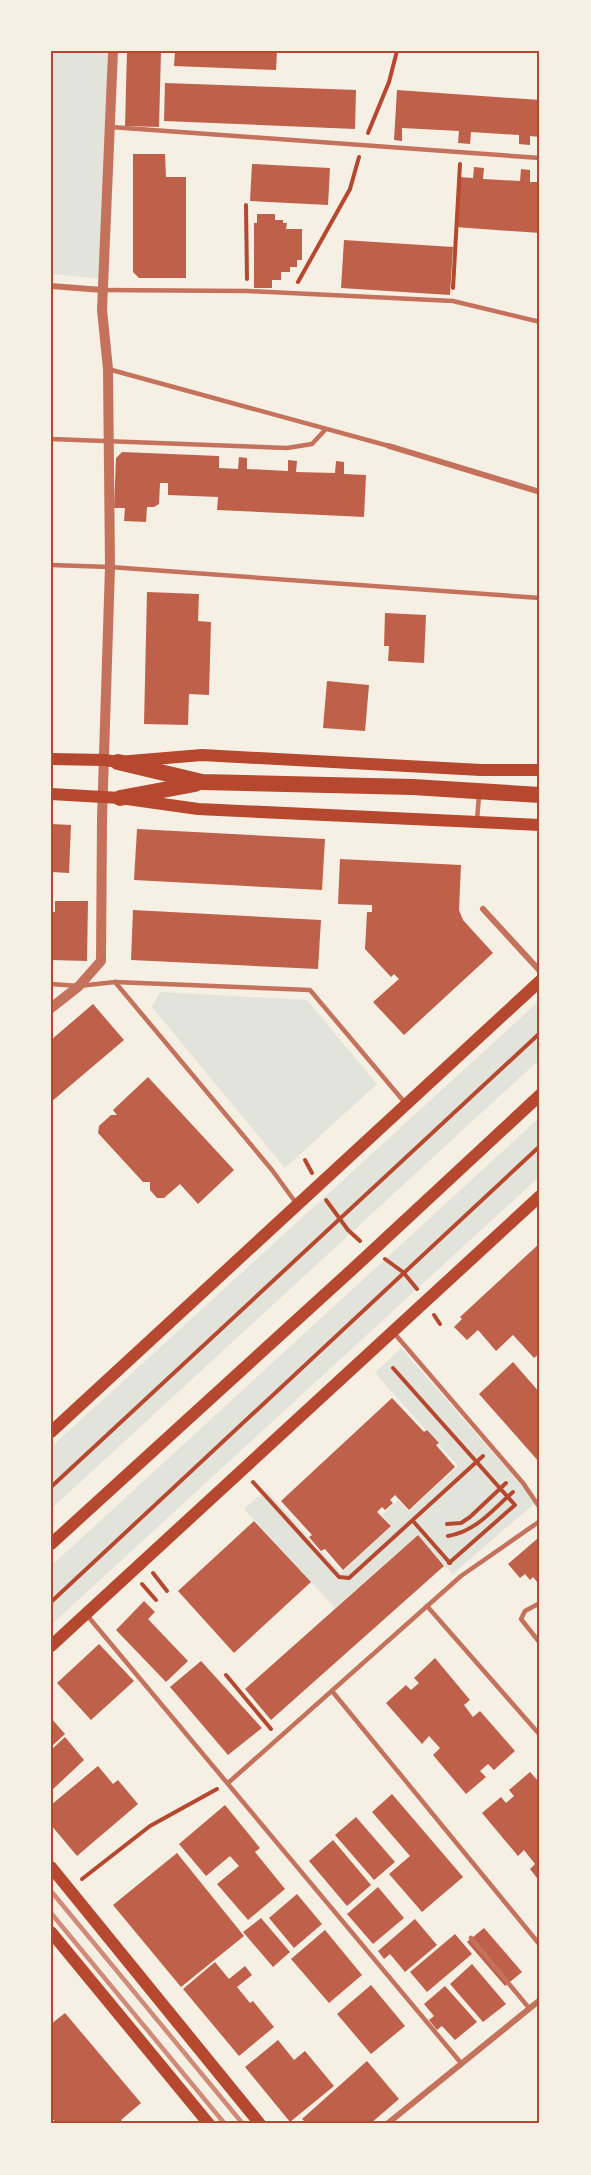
<svg xmlns="http://www.w3.org/2000/svg" width="591" height="2175" font-family="'IBM Plex Sans',sans-serif">
	<style>
		.green { fill: #e2e4dc }
		.building { fill: #bf614a }
		.lines { fill: none; stroke-linecap: round; stroke-linejoin: round }
		.path { stroke: #b5482f; stroke-width: 4 }
		.service { stroke: #c5725c; stroke-width: 4.5 }
		.minor { stroke: #c5725c; stroke-width: 6 }
		.tertiary { stroke: #c5725c; stroke-width: 10 }
		.secondary { stroke: #b5482f; stroke-width: 12 }
		.trunk { stroke: #b5482f; stroke-width: 16 }
		.rail { stroke: #cf8b77; stroke-width: 4.5 }
		.neatline { fill: none; stroke: #b5482f; stroke-width: 2 }
	</style>
	<rect width="100%" height="100%" fill="#f6efe4"/>
	<g class="green">
		<polygon points="51,51 107,51 104,279 51,274"/>
		<polygon points="160,992 307,1000 377,1084 285,1168 152,1007"/>
		<polygon points="540,1000 540,1059 51,1509 51,1447"/>
		<polygon points="540,1117 540,1176 51,1625 51,1566"/>
		<polygon points="401,1348 536,1502 453,1574 417,1535 335,1608 244,1509 266,1490 341,1573 392,1526 382,1515 398,1500 409,1511 458,1466 375,1373"/>
	</g>
	<g class="building">
		<polygon points="127,51 161,51 159,127 125,126"/>
		<polygon points="175,51 277,51 276,70 174,66"/>
		<polygon points="165,83 356,90 355,129 164,121"/>
		<polygon points="397,90 540,100 540,137 530,136 530,145 519,144 519,135 471,132 470,144 458,143 459,131 402,128 402,141 394,140"/>
		<polygon points="133,154 165,154 166,177 186,177 186,278 139,278 133,272"/>
		<polygon points="252,164 330,168 328,205 250,201"/>
		<polygon points="474,167 484,168 483,179 520,181 521,169 530,170 530,182 540,182 540,233 455,227 458,177 473,178"/>
		<polygon points="257,214 275,214 275,220 283,220 283,223 287,223 286,229 302,229 302,260 297,260 297,267 290,267 290,272 281,272 281,280 272,280 272,288 254,288 254,223 257,223"/>
		<polygon points="344,240 453,247 450,295 341,288"/>
		<polygon points="122,452 219,456 219,468 238,469 239,457 247,458 247,469 288,471 288,460 297,461 296,472 335,473 336,461 344,462 344,474 366,475 364,517 217,510 218,497 168,495 168,483 160,483 159,504 154,507 147,507 146,522 124,521 125,508 114,508 116,458"/>
		<polygon points="147,592 199,594 198,621 211,622 209,695 189,694 188,725 144,724"/>
		<polygon points="385,613 426,615 424,663 388,661 389,646 384,646"/>
		<polygon points="327,681 369,685 365,731 323,728"/>
		<polygon points="51,824 71,825 69,873 51,872"/>
		<polygon points="137,829 325,839 322,890 134,880"/>
		<polygon points="340,859 461,865 459,910 463,920 493,953 404,1035 373,1002 399,979 394,974 391,977 365,949 367,912 372,912 372,905 338,904"/>
		<polygon points="55,901 88,901 87,961 51,960 51,912 55,912"/>
		<polygon points="133,910 321,920 318,969 131,960"/>
		<polygon points="93,1004 124,1040 51,1102 51,1040"/>
		<polygon points="148,1077 234,1170 198,1204 180,1184 164,1198 157,1198 150,1190 150,1182 143,1182 98,1133 99,1126 111,1115 117,1115 113,1110"/>
		<polygon points="540,1243 540,1353 534,1358 513,1335 496,1351 478,1330 467,1340 454,1327 462,1319 460,1317"/>
		<polygon points="513,1362 540,1393 540,1463 479,1394"/>
		<polygon points="392,1398 424,1432 427,1430 439,1443 436,1445 455,1467 409,1510 395,1495 390,1500 393,1503 385,1510 382,1507 377,1512 391,1526 343,1570 325,1549 321,1551 309,1537 312,1535 281,1501"/>
		<polygon points="254,1521 311,1582 234,1653 178,1591"/>
		<polygon points="418,1535 444,1566 271,1720 245,1689"/>
		<polygon points="537,1539 540,1540 540,1581 538,1583 533,1577 530,1580 525,1574 520,1578 508,1564"/>
		<polygon points="144,1601 155,1612 148,1619 188,1661 166,1682 116,1630"/>
		<polygon points="99,1644 134,1681 91,1720 57,1683"/>
		<polygon points="435,1658 470,1700 464,1705 473,1717 480,1711 515,1751 494,1770 488,1764 480,1771 486,1777 466,1794 433,1755 440,1748 429,1736 422,1744 386,1703 406,1685 411,1690 419,1683 414,1678"/>
		<polygon points="201,1661 262,1728 228,1755 170,1687"/>
		<polygon points="51,1718 65,1734 51,1747"/>
		<polygon points="65,1737 84,1760 51,1791 51,1750"/>
		<polygon points="98,1766 113,1784 118,1780 138,1804 77,1856 51,1825 51,1805"/>
		<polygon points="530,1772 540,1783 540,1882 530,1869 535,1864 524,1850 518,1856 482,1813 501,1797 506,1803 514,1796 509,1790"/>
		<polygon points="392,1794 463,1877 422,1912 389,1874 410,1856 372,1812"/>
		<polygon points="225,1805 260,1848 255,1852 285,1889 248,1920 217,1884 239,1866 230,1856 206,1876 179,1844"/>
		<polygon points="356,1817 395,1862 374,1880 335,1835"/>
		<polygon points="333,1840 371,1885 347,1906 309,1861"/>
		<polygon points="177,1853 244,1936 181,1987 113,1905"/>
		<polygon points="378,1887 404,1918 373,1944 347,1914"/>
		<polygon points="297,1894 322,1924 294,1948 269,1918"/>
		<polygon points="261,1918 290,1952 273,1967 243,1932"/>
		<polygon points="415,1919 437,1945 405,1972 390,1954 384,1959 378,1951"/>
		<polygon points="484,1928 522,1972 505,1986 467,1942"/>
		<polygon points="325,1930 362,1975 329,2003 291,1959"/>
		<polygon points="455,1934 472,1954 427,1992 410,1972"/>
		<polygon points="215,1962 229,1979 245,1966 252,1975 237,1987 250,2003 253,2001 274,2027 239,2056 183,1989"/>
		<polygon points="472,1964 506,2004 483,2022 450,1984"/>
		<polygon points="371,1985 405,2026 371,2054 337,2014"/>
		<polygon points="445,1986 477,2022 455,2040 442,2026 437,2030 429,2020 434,2016 424,2004"/>
		<polygon points="65,2013 141,2103 121,2120 124,2124 57,2124 51,2117 51,2024"/>
		<polygon points="278,2040 294,2060 305,2051 334,2086 290,2122 245,2067"/>
		<polygon points="367,2061 399,2099 370,2124 307,2124 302,2119"/>
	</g>
	<g class="lines">
		<g class="path">
			<polyline points="368,133 389,82 397,51"/>
			<polyline points="246,205 247,279"/>
			<polyline points="298,282 350,189 359,157"/>
			<polyline points="453,288 460,164"/>
			<polyline points="305,1160 312,1173"/>
			<polyline points="326,1200 348,1230 360,1241"/>
			<polyline points="385,1259 403,1272 417,1289"/>
			<polyline points="434,1315 440,1324"/>
			<polyline points="393,1368 515,1505 449,1563"/>
			<polyline points="253,1482 339,1577 349,1578 483,1456"/>
			<polyline points="51,1487 540,1033"/>
			<polyline points="413,1521 450,1563"/>
			<polyline points="447,1524 461,1523 470,1517 506,1483"/>
			<path d="M448 1536C477 1531 492 1510 513 1492"/>
			<polyline points="153,1573 167,1591"/>
			<polyline points="142,1584 156,1600"/>
			<polyline points="51,1602 540,1146"/>
			<polyline points="226,1675 271,1729"/>
			<polyline points="82,1879 150,1826 217,1789"/>
		</g>
		<g class="service">
			<polyline points="111,127 540,158"/>
			<polyline points="102,290 247,291 453,301 540,322"/>
			<polyline points="108,369 389,446"/>
			<polyline points="51,439 287,448 312,444 325,430"/>
			<polyline points="51,565 110,567 540,598"/>
			<polyline points="477,820 479,796"/>
			<polyline points="115,982 272,1170 296,1203"/>
			<polyline points="51,984 79,986 115,982 310,990 406,1104"/>
			<polyline points="394,1333 523,1483 540,1508"/>
			<polyline points="540,1603 525,1611 521,1619 540,1643"/>
			<polyline points="427,1606 540,1735"/>
			<polyline points="86,1614 461,2063"/>
			<polyline points="332,1691 540,1945"/>
			<polyline points="228,1783 461,1576 540,1521"/>
			<polyline points="471,1938 529,2008"/>
		</g>
		<g class="minor">
			<polyline points="51,286 102,290"/>
			<polyline points="389,446 540,492"/>
			<polyline points="483,909 540,971"/>
			<polyline points="387,2124 540,2000"/>
		</g>
		<polyline class="tertiary" points="51,1008 79,986 101,961 102,818 110,567 108,369 102,310 113,51"/>
		<g class="secondary">
			<polyline points="51,759 105,760 118,762 202,755 481,770 540,770"/>
			<polyline points="51,794 120,798 198,809 540,825"/>
			<polyline points="51,1432 540,981"/>
			<polyline points="51,1544 356,1266 540,1095"/>
			<polyline points="51,1646 540,1196"/>
			<polyline points="51,1867 260,2124"/>
			<polyline points="51,1932 209,2124"/>
		</g>
		<g class="trunk">
			<polyline points="118,762 202,782 413,787 540,795"/>
			<polyline points="120,798 195,784"/>
		</g>
		<g class="rail">
			<polyline points="51,1891 243,2124"/>
			<polyline points="51,1913 225,2124"/>
		</g>
	</g>
	<rect width="591" height="2175" fill="none" stroke="#f6efe4" stroke-width="105"/>
	<rect x="52" y="52" width="486" height="2070" class="neatline"/>
</svg>
